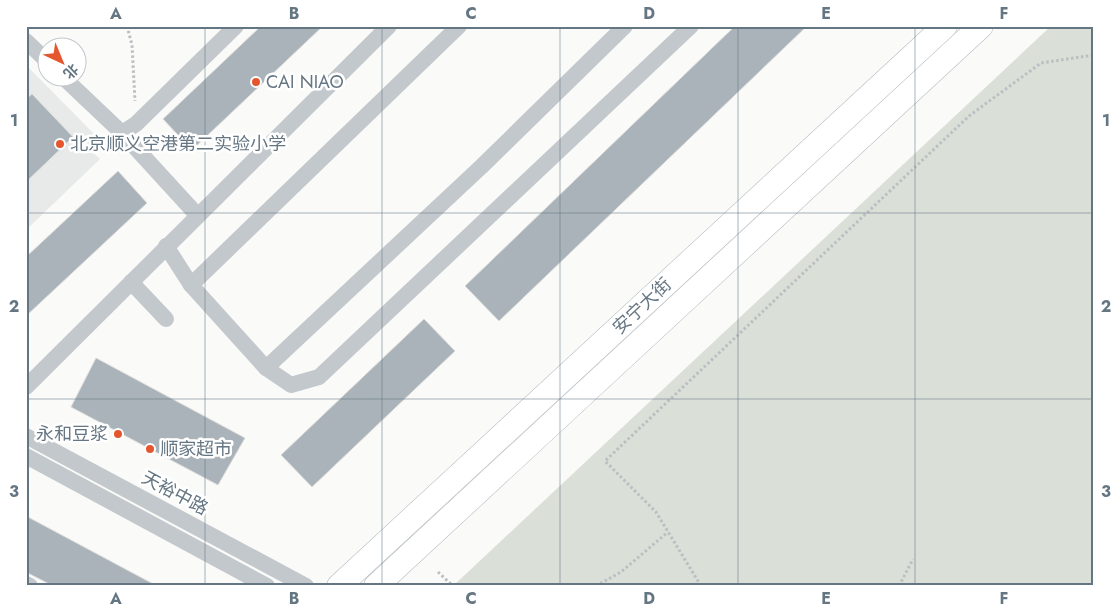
<svg xmlns="http://www.w3.org/2000/svg" width="1120" height="612" font-family="Jost,'Noto Sans SC',sans-serif">
	<style>
		.built { fill: #e8e9e9 }
		.green { fill: #dadfd7 }
		.building { fill: #aab3b9; stroke: #dcdcda }
		.lines { fill: none; stroke-linecap: round; stroke-linejoin: round }
		.secondary-casing { stroke: #b3babf; stroke-width: 25 }
		.path { stroke: #bbbfc2; stroke-width: 3; stroke-dasharray: 2.5 2.5; stroke-linecap: butt }
		.street { stroke: #c3c8cc; stroke-width: 16 }
		.secondary { stroke: #fff; stroke-width: 24 }
		.grid { fill: none; stroke: #657683; stroke-width: 1; stroke-opacity: 0.55 }
		.poi-dot { fill: #e4572e; stroke: #fff; stroke-width: 2 }
		.labels { text-anchor: middle; stroke-width: 5; stroke-linejoin: round; paint-order: stroke }
		.poi-label { font-size: 18px; fill: #657683; stroke: #fff; text-anchor: start }
		.street-label { font-size: 18px; fill: #657683; stroke: #fff }
		.neatline { fill: none; stroke: #657683; stroke-width: 2 }
		.grid-label { font-size: 16px; text-anchor: middle; font-weight: bold; fill: #657683 }
	</style>
	<rect width="100%" height="100%" fill="#fafaf8"/>
	<polygon class="built" points="26,65 99,139 89,149 100,159 26,230"/>
	<polygon class="green" points="1051,26 1094,26 1094,586 453,586"/>
	<g class="building">
		<polygon points="261,26 323,26 192,150 163,119"/>
		<polygon points="735,26 807,26 499,321 465,286"/>
		<polygon points="32,94 73,137 26,182 26,99"/>
		<polygon points="118,171 147,203 26,316 26,257"/>
		<polygon points="424,319 455,351 312,487 281,455"/>
		<polygon points="96,358 245,438 218,485 71,407"/>
		<polygon points="26,516 157,586 53,586 26,572"/>
	</g>
	<g class="lines">
		<defs>
			<g id="secondary">
				<polyline points="339,586 945,26"/>
				<polyline points="376,586 981,26"/>
			</g>
		</defs>
		<use href="#secondary" class="secondary-casing"/>
		<g class="path">
			<polyline points="127,26 132,45 135,101"/>
			<polyline points="438,572 453,586"/>
			<polyline points="596,586 621,572 668,532"/>
			<polyline points="701,586 656,512 605,461 969,116 1041,63 1094,55"/>
			<polyline points="899,586 913,559"/>
		</g>
		<g class="street">
			<polyline points="26,41 48,62"/>
			<polyline points="64,78 122,133 198,216"/>
			<polyline points="122,133 136,124 236,26"/>
			<polyline points="166,246 191,285 266,368 291,385 319,377 691,26"/>
			<polyline points="131,282 166,319"/>
			<polyline points="191,285 459,26"/>
			<polyline points="266,368 482,166 625,26"/>
			<polyline points="26,387 389,26"/>
			<polyline points="26,436 306,586"/>
			<polyline points="26,456 267,586"/>
			<polyline points="26,584 30,586"/>
		</g>
		<use href="#secondary" class="secondary"/>
	</g>
	<path class="grid" d="M205 26V586M382 26V586M560 26V586M738 26V586M915 26V586M26 213H1094M26 399H1094"/>
	<g class="poi-dot">
		<circle cx="256" cy="82" r="5"/>
		<circle cx="60" cy="144" r="5"/>
		<circle cx="118" cy="434" r="5"/>
		<circle cx="150" cy="449" r="5"/>
	</g>
	<g class="labels">
		<g class="poi-label">
			<text x="266" y="88">CAI NIAO</text>
			<text x="70" y="150">北京顺义空港第二实验小学</text>
			<text x="108" y="440" text-anchor="end">永和豆浆</text>
			<text x="160" y="455">顺家超市</text>
		</g>
		<g class="street-label">
			<text transform="translate(642 306) rotate(-43)" y="6">安宁大街</text>
			<text transform="translate(175 493) rotate(28)" y="6">天裕中路</text>
		</g>
	</g>
	<rect width="1120" height="612" fill="none" stroke="#ffffff" stroke-width="55"/>
	<g transform="translate(62 62) rotate(136)"><circle r="24" fill="#ffffff" stroke="#c1c8cd"/>
	<path d="M0-4L9 19L0 12L-9 19Z" fill="#e4572e"/>
	<text y="-8" font-size="14" font-weight="bold" text-anchor="middle" fill="#657683">北</text>
	</g>
	<rect x="28" y="28" width="1064" height="556" class="neatline"/>
	<g class="grid-label">
		<text x="116" y="19">A</text>
		<text x="294" y="19">B</text>
		<text x="471" y="19">C</text>
		<text x="649" y="19">D</text>
		<text x="826" y="19">E</text>
		<text x="1004" y="19">F</text>
		<text x="14" y="126">1</text>
		<text x="1106" y="126">1</text>
		<text x="14" y="312">2</text>
		<text x="1106" y="312">2</text>
		<text x="14" y="497">3</text>
		<text x="1106" y="497">3</text>
		<text x="116" y="604">A</text>
		<text x="294" y="604">B</text>
		<text x="471" y="604">C</text>
		<text x="649" y="604">D</text>
		<text x="826" y="604">E</text>
		<text x="1004" y="604">F</text>
	</g>
</svg>
